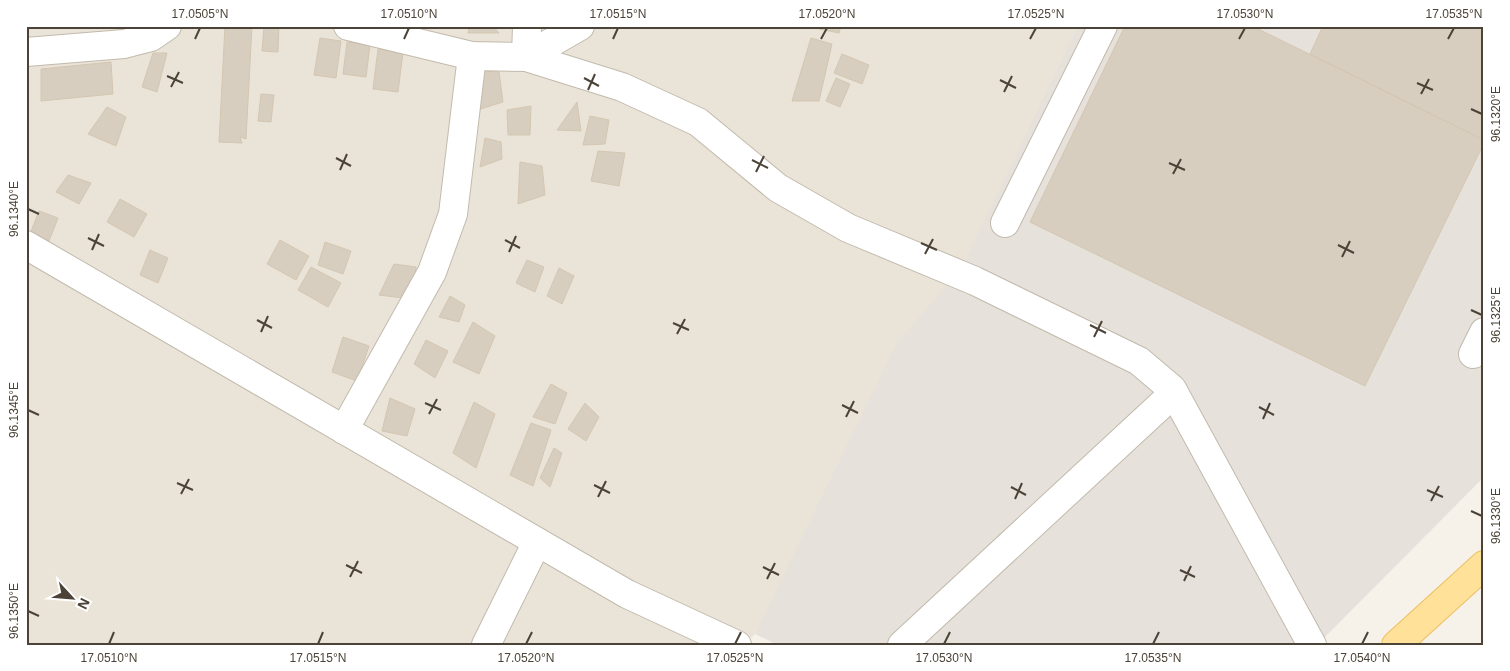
<svg xmlns="http://www.w3.org/2000/svg" width="1510" height="671" font-family="Helvetica,sans-serif">
	<style>
		.residential { fill: #eae4d8 }
		.industrial { fill: #e6e1db }
		.building { fill: #d8cebf; stroke: #d4c6b1 }
		.lines { fill: none; stroke-linecap: round; stroke-linejoin: round }
		.minor-casing { stroke: #c2baac; stroke-width: 30 }
		.major-casing { stroke: #ebc063; stroke-width: 30 }
		.minor { stroke: #fff; stroke-width: 28 }
		.major { stroke: #ffe19a; stroke-width: 28 }
		.ticks { fill: none; stroke: #4b4337; stroke-width: 2 }
		.neatline { fill: none; stroke: #4b4337; stroke-width: 2 }
		.ticks-label { font-size: 12px; text-anchor: middle; fill: #4b4337 }
	</style>
	<rect width="100%" height="100%" fill="#f6f2ea"/>
	<polygon class="residential" points="26,26 1087,26 962,267 755,634 744,645 26,645"/>
	<polygon class="industrial" points="1078,26 1484,26 1484,477 1317,645 778,645 755,634 896,344 962,267"/>
	<g class="building">
		<polygon points="225,26 252,26 246,139 240,137 242,143 219,142"/>
		<polygon points="264,26 279,26 278,52 262,51"/>
		<polygon points="469,26 495,26 494,27 499,33 468,33"/>
		<polygon points="820,26 841,26 839,33 819,29"/>
		<polygon points="1125,26 1252,26 1484,140 1484,143 1365,386 1030,222"/>
		<polygon points="1323,26 1484,26 1484,140 1310,54"/>
		<polygon points="320,38 341,41 336,78 314,75"/>
		<polygon points="811,38 832,44 819,101 792,101"/>
		<polygon points="347,42 370,45 366,77 343,74"/>
		<polygon points="378,49 403,52 398,92 373,89"/>
		<polygon points="153,53 167,53 157,92 142,87"/>
		<polygon points="842,54 869,65 862,84 834,73"/>
		<polygon points="111,62 113,94 41,101 41,69"/>
		<polygon points="481,71 499,72 503,102 474,111"/>
		<polygon points="836,78 850,84 840,107 826,101"/>
		<polygon points="261,94 274,95 271,122 258,121"/>
		<polygon points="577,102 581,131 557,130"/>
		<polygon points="531,106 530,135 508,135 507,110"/>
		<polygon points="107,107 126,117 116,146 88,134"/>
		<polygon points="590,116 609,120 605,144 583,145"/>
		<polygon points="485,138 501,142 502,159 480,167"/>
		<polygon points="598,151 625,153 619,186 591,181"/>
		<polygon points="520,162 542,166 545,195 518,204"/>
		<polygon points="68,175 91,183 79,204 56,192"/>
		<polygon points="120,199 147,214 134,237 107,222"/>
		<polygon points="39,211 58,218 49,241 30,234"/>
		<polygon points="280,240 309,256 296,280 267,264"/>
		<polygon points="325,242 351,251 343,274 318,265"/>
		<polygon points="150,250 168,258 158,283 140,275"/>
		<polygon points="527,260 544,267 535,292 516,283"/>
		<polygon points="394,264 416,267 412,299 379,295"/>
		<polygon points="311,267 341,283 328,307 298,290"/>
		<polygon points="559,268 574,276 562,304 547,296"/>
		<polygon points="450,296 465,305 459,322 439,317"/>
		<polygon points="473,322 495,336 479,374 453,362"/>
		<polygon points="343,337 369,346 357,381 332,372"/>
		<polygon points="426,340 448,351 435,378 414,364"/>
		<polygon points="551,384 567,393 555,424 533,417"/>
		<polygon points="390,398 415,409 407,436 382,431"/>
		<polygon points="474,402 495,414 476,468 453,453"/>
		<polygon points="585,403 599,417 586,441 568,429"/>
		<polygon points="531,423 551,430 533,486 510,475"/>
		<polygon points="554,448 562,453 550,487 540,478"/>
	</g>
	<g class="lines">
		<defs>
			<g id="minor">
				<polyline points="348,26 472,56 526,57 622,87 698,122 778,188 848,228 975,281 1139,361 1172,389 1312,645"/>
				<polyline points="26,52 124,44 151,37 167,26"/>
				<polyline points="526,57 580,26"/>
				<polyline points="526,57 527,26"/>
				<polyline points="1005,223 1103,26"/>
				<polyline points="26,245 627,594 737,645"/>
				<polyline points="1473,354 1484,332"/>
				<polyline points="344,430 432,272 453,214 472,56"/>
				<polyline points="486,645 537,542"/>
				<polyline points="902,645 1174,393"/>
			</g>
			<polyline id="major" points="1396,645 1484,565"/>
		</defs>
		<use href="#minor" class="minor-casing"/>
		<use href="#major" class="major-casing"/>
		<use href="#minor" class="minor"/>
		<use href="#major" class="major"/>
	</g>
	<path class="ticks" d="M195 39 200 28M404 39 409 28M613 39 618 28M821 39 827 28M1030 39 1036 28M1239 39 1245 28M1448 39 1454 28M167 76 183 83M584 78 599 86M1000 80 1016 88M1417 83 1433 90M171 87 179 72M588 90 595 74M1004 92 1012 76M1421 94 1429 79M1471 109 1482 114M336 158 351 166M752 160 768 168M1169 163 1185 170M340 170 347 154M756 172 764 156M1173 174 1181 159M28 209 39 214M88 238 104 246M505 240 520 248M921 243 937 250M1338 245 1354 253M92 250 99 234M509 252 516 236M925 254 933 239M1342 257 1350 241M1471 310 1482 315M257 320 272 328M673 323 689 330M1090 325 1106 333M261 332 268 316M677 334 685 319M1094 337 1102 321M425 403 441 410M842 405 858 413M1259 407 1274 415M28 410 39 415M429 414 437 399M846 417 854 401M1263 419 1270 403M177 483 193 490M594 485 610 493M1011 487 1026 495M1427 490 1443 497M181 494 189 479M598 497 606 481M1015 499 1022 483M1431 501 1439 486M1471 511 1482 516M346 565 362 573M763 567 779 575M1180 570 1195 577M350 577 358 561M767 579 775 563M1184 581 1191 566M28 611 39 616M109 644 114 632M318 644 323 632M526 644 532 632M735 644 741 632M944 644 950 632M1153 644 1159 632M1362 644 1368 632"/>
	<rect width="1510" height="671" fill="none" stroke="#ffffff" stroke-width="55"/>
	<g transform="translate(72 598) rotate(116)" stroke="#ffffff" stroke-width="4" paint-order="stroke">
	<path d="M0-4L9 19L0 12L-9 19Z" fill="#4b4337"/>
	<text y="-8" font-size="14" font-weight="bold" text-anchor="middle" fill="#4b4337">N</text>
	</g>
	<rect x="28" y="28" width="1454" height="616" class="neatline"/>
	<g class="ticks-label">
		<text x="200" y="18">17.0505°N</text>
		<text x="409" y="18">17.0510°N</text>
		<text x="618" y="18">17.0515°N</text>
		<text x="827" y="18">17.0520°N</text>
		<text x="1036" y="18">17.0525°N</text>
		<text x="1245" y="18">17.0530°N</text>
		<text x="1454" y="18">17.0535°N</text>
		<text transform="translate(1496 114) rotate(-90)" y="4">96.1320°E</text>
		<text transform="translate(14 209) rotate(-90)" y="4">96.1340°E</text>
		<text transform="translate(1496 315) rotate(-90)" y="4">96.1325°E</text>
		<text transform="translate(14 410) rotate(-90)" y="4">96.1345°E</text>
		<text transform="translate(1496 516) rotate(-90)" y="4">96.1330°E</text>
		<text transform="translate(14 611) rotate(-90)" y="4">96.1350°E</text>
		<text x="109" y="662">17.0510°N</text>
		<text x="318" y="662">17.0515°N</text>
		<text x="526" y="662">17.0520°N</text>
		<text x="735" y="662">17.0525°N</text>
		<text x="944" y="662">17.0530°N</text>
		<text x="1153" y="662">17.0535°N</text>
		<text x="1362" y="662">17.0540°N</text>
	</g>
</svg>
